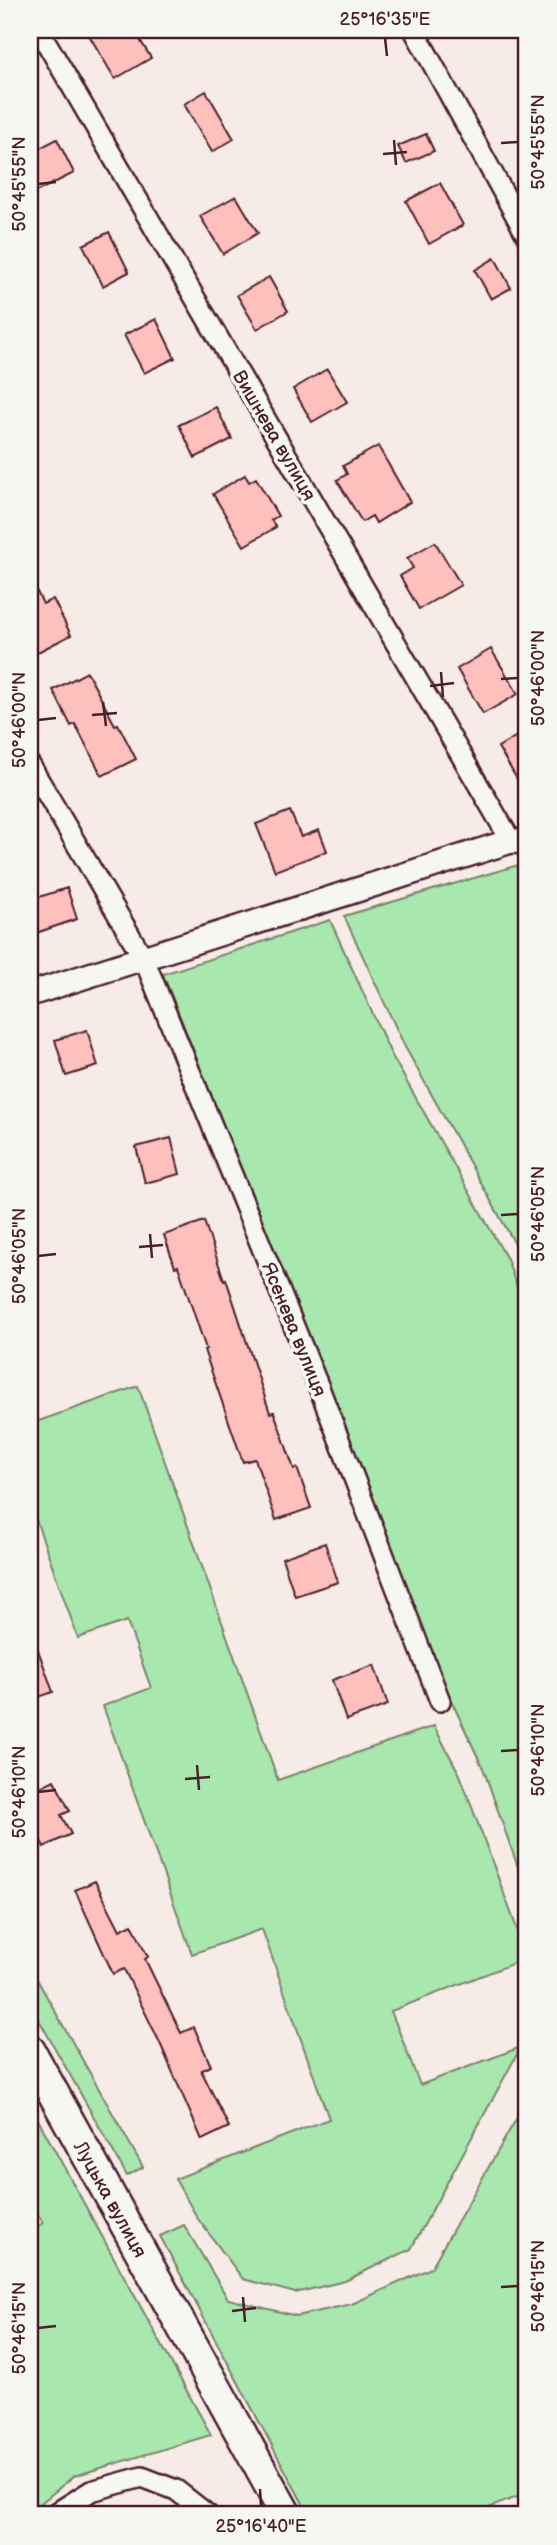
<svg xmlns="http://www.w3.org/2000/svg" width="557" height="2545" font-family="'Balsamiq Sans',sans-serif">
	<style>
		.green { fill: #a8e7ae; stroke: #79836c; stroke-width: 2 }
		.building { fill: #fdc0bc; stroke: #4a1f2b; stroke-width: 2 }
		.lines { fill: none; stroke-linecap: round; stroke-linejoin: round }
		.minor-casing { stroke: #4a1f2b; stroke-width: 24 }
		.tertiary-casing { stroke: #4a1f2b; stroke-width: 28 }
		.primary-casing { stroke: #4a1f2b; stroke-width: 35 }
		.minor { stroke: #f6f6f2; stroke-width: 19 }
		.tertiary { stroke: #f6f6f2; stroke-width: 23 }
		.primary { stroke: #f6f6f2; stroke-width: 30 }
		.ticks { fill: none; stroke: #4a1f2b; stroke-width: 2.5 }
		.labels { text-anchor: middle; stroke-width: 7; stroke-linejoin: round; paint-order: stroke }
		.street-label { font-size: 19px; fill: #4a1f2b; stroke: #f6f6f2 }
		.neatline { fill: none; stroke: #4a1f2b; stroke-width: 2.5 }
		.ticks-label { font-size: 18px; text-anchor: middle; fill: #4a1f2b }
	</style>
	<rect width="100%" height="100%" fill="#f7ebe7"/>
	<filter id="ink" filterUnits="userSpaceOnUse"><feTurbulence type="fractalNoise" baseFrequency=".0143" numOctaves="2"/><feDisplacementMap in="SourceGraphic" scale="14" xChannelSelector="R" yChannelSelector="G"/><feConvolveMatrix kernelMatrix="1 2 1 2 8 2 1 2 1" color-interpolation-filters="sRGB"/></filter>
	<g filter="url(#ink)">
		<g class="green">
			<polygon points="515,866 527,868 527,1273 520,1253 405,1047 344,916"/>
			<polygon points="330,920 391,1054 507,1259 527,1316 527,1893 483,1768 452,1702 163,974"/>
			<polygon points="138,1386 278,1780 434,1726 460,1775 527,1956 527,1958 391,2011 420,2085 521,2047 411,2249 345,2281 295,2293 243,2279 198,2219 175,2179 329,2119 262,1929 192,1954 103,1706 151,1688 127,1621 78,1638 30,1503 30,1424"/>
			<polygon points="30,1967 143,2167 127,2176 30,2004"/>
			<polygon points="527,2100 527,2493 471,2515 309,2515 160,2236 184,2225 228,2299 297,2316 352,2304 431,2268"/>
			<polygon points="30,2105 211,2435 74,2476 30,2512 30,2231 43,2223 30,2200"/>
		</g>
		<g class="building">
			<polygon points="86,30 134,30 151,58 115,79"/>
			<polygon points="206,91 234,139 212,152 184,104"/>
			<polygon points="426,134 434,151 406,163 398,146"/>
			<polygon points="57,139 74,173 30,195 30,153"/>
			<polygon points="440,183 463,225 429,244 406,201"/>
			<polygon points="236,196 258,233 223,254 200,216"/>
			<polygon points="109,232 129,272 103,286 83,245"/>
			<polygon points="495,258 511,288 491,299 475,270"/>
			<polygon points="269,277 288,311 257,329 237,295"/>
			<polygon points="156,319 175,358 144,373 124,335"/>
			<polygon points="327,369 347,402 312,422 293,389"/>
			<polygon points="216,407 232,439 195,458 179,425"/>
			<polygon points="378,446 410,502 376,523 372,516 362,522 337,480 347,474 343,466"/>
			<polygon points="245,475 249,482 256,478 278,516 271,520 276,527 244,546 213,494"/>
			<polygon points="435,542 461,585 419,609 400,576 413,568 407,558"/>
			<polygon points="30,578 43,604 53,599 71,635 30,656"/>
			<polygon points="491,649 518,694 483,714 457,669"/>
			<polygon points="87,672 115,725 118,724 136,759 102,776 75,724 71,726 53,690"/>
			<polygon points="527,730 527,796 498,747"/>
			<polygon points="290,811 301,837 319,830 327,851 275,871 256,824"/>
			<polygon points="67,888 77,919 30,935 30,900"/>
			<polygon points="87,1030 98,1066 66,1076 55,1040"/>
			<polygon points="171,1138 180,1174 145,1183 136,1147"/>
			<polygon points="204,1221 224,1280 226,1279 270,1413 274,1412 294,1469 297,1468 311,1508 276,1520 255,1459 243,1462 204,1350 206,1349 178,1266 175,1267 164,1235"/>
			<polygon points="325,1543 338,1582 295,1596 282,1558"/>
			<polygon points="30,1633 32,1633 53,1692 33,1699 30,1689"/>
			<polygon points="374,1665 388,1705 346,1720 332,1680"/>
			<polygon points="54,1780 70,1811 61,1815 71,1834 44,1847 30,1819 30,1792"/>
			<polygon points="95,1881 120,1930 132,1924 148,1957 145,1959 181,2033 194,2027 211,2066 201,2070 229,2127 202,2140 160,2043 124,1969 113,1974 75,1890"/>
		</g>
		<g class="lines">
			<defs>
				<g id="minor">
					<polyline points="39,30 511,841"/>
					<polyline points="414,30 527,236"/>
					<polyline points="30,765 144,959 320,1390 440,1701"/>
					<polyline points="53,2515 91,2491 142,2477 176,2490 208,2515"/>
				</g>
				<polyline id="tertiary" points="30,994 511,841 527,842"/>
				<polyline id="primary" points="30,2051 286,2515"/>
			</defs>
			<use href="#minor" class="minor-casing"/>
			<use href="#tertiary" class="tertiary-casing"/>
			<use href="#primary" class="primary-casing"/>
			<use href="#minor" class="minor"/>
			<use href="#tertiary" class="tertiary"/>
			<use href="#primary" class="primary"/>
		</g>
	</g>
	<path class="ticks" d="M385 38 387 56M394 140 396 165M501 143 518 142M383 154 407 152M38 184 56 182M441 672 443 697M501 679 518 678M430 686 454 683M103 702 106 726M92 715 117 713M38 720 56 718M501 1215 518 1214M150 1234 152 1258M139 1247 163 1245M38 1256 56 1254M501 1751 518 1750M197 1765 199 1790M185 1779 210 1777M38 1792 56 1790M501 2287 518 2286M243 2297 245 2322M232 2311 256 2308M38 2328 56 2326M260 2489 261 2506"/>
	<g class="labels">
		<g class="street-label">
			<text transform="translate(275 435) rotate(60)" y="7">Вишнева вулиця</text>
			<text transform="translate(295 1329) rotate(68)" y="7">Ясенева вулиця</text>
			<text transform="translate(111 2199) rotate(61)" y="7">Луцька вулиця</text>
		</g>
	</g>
	<rect width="557" height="2545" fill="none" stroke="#f6f6f2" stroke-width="77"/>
	<rect x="38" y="38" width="480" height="2468" class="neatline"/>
	<g class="ticks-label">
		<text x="385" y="25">25°16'35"E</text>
		<text transform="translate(538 142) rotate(-90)" y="6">50°45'55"N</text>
		<text transform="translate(19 184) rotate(-90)" y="6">50°45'55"N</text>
		<text transform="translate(538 678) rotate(-90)" y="6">50°46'00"N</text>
		<text transform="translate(19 720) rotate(-90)" y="6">50°46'00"N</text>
		<text transform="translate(538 1214) rotate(-90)" y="6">50°46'05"N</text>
		<text transform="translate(19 1256) rotate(-90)" y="6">50°46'05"N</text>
		<text transform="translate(538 1750) rotate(-90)" y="6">50°46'10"N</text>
		<text transform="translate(19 1792) rotate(-90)" y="6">50°46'10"N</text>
		<text transform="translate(538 2286) rotate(-90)" y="6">50°46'15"N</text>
		<text transform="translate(19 2328) rotate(-90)" y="6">50°46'15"N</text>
		<text x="261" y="2532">25°16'40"E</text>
	</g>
</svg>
